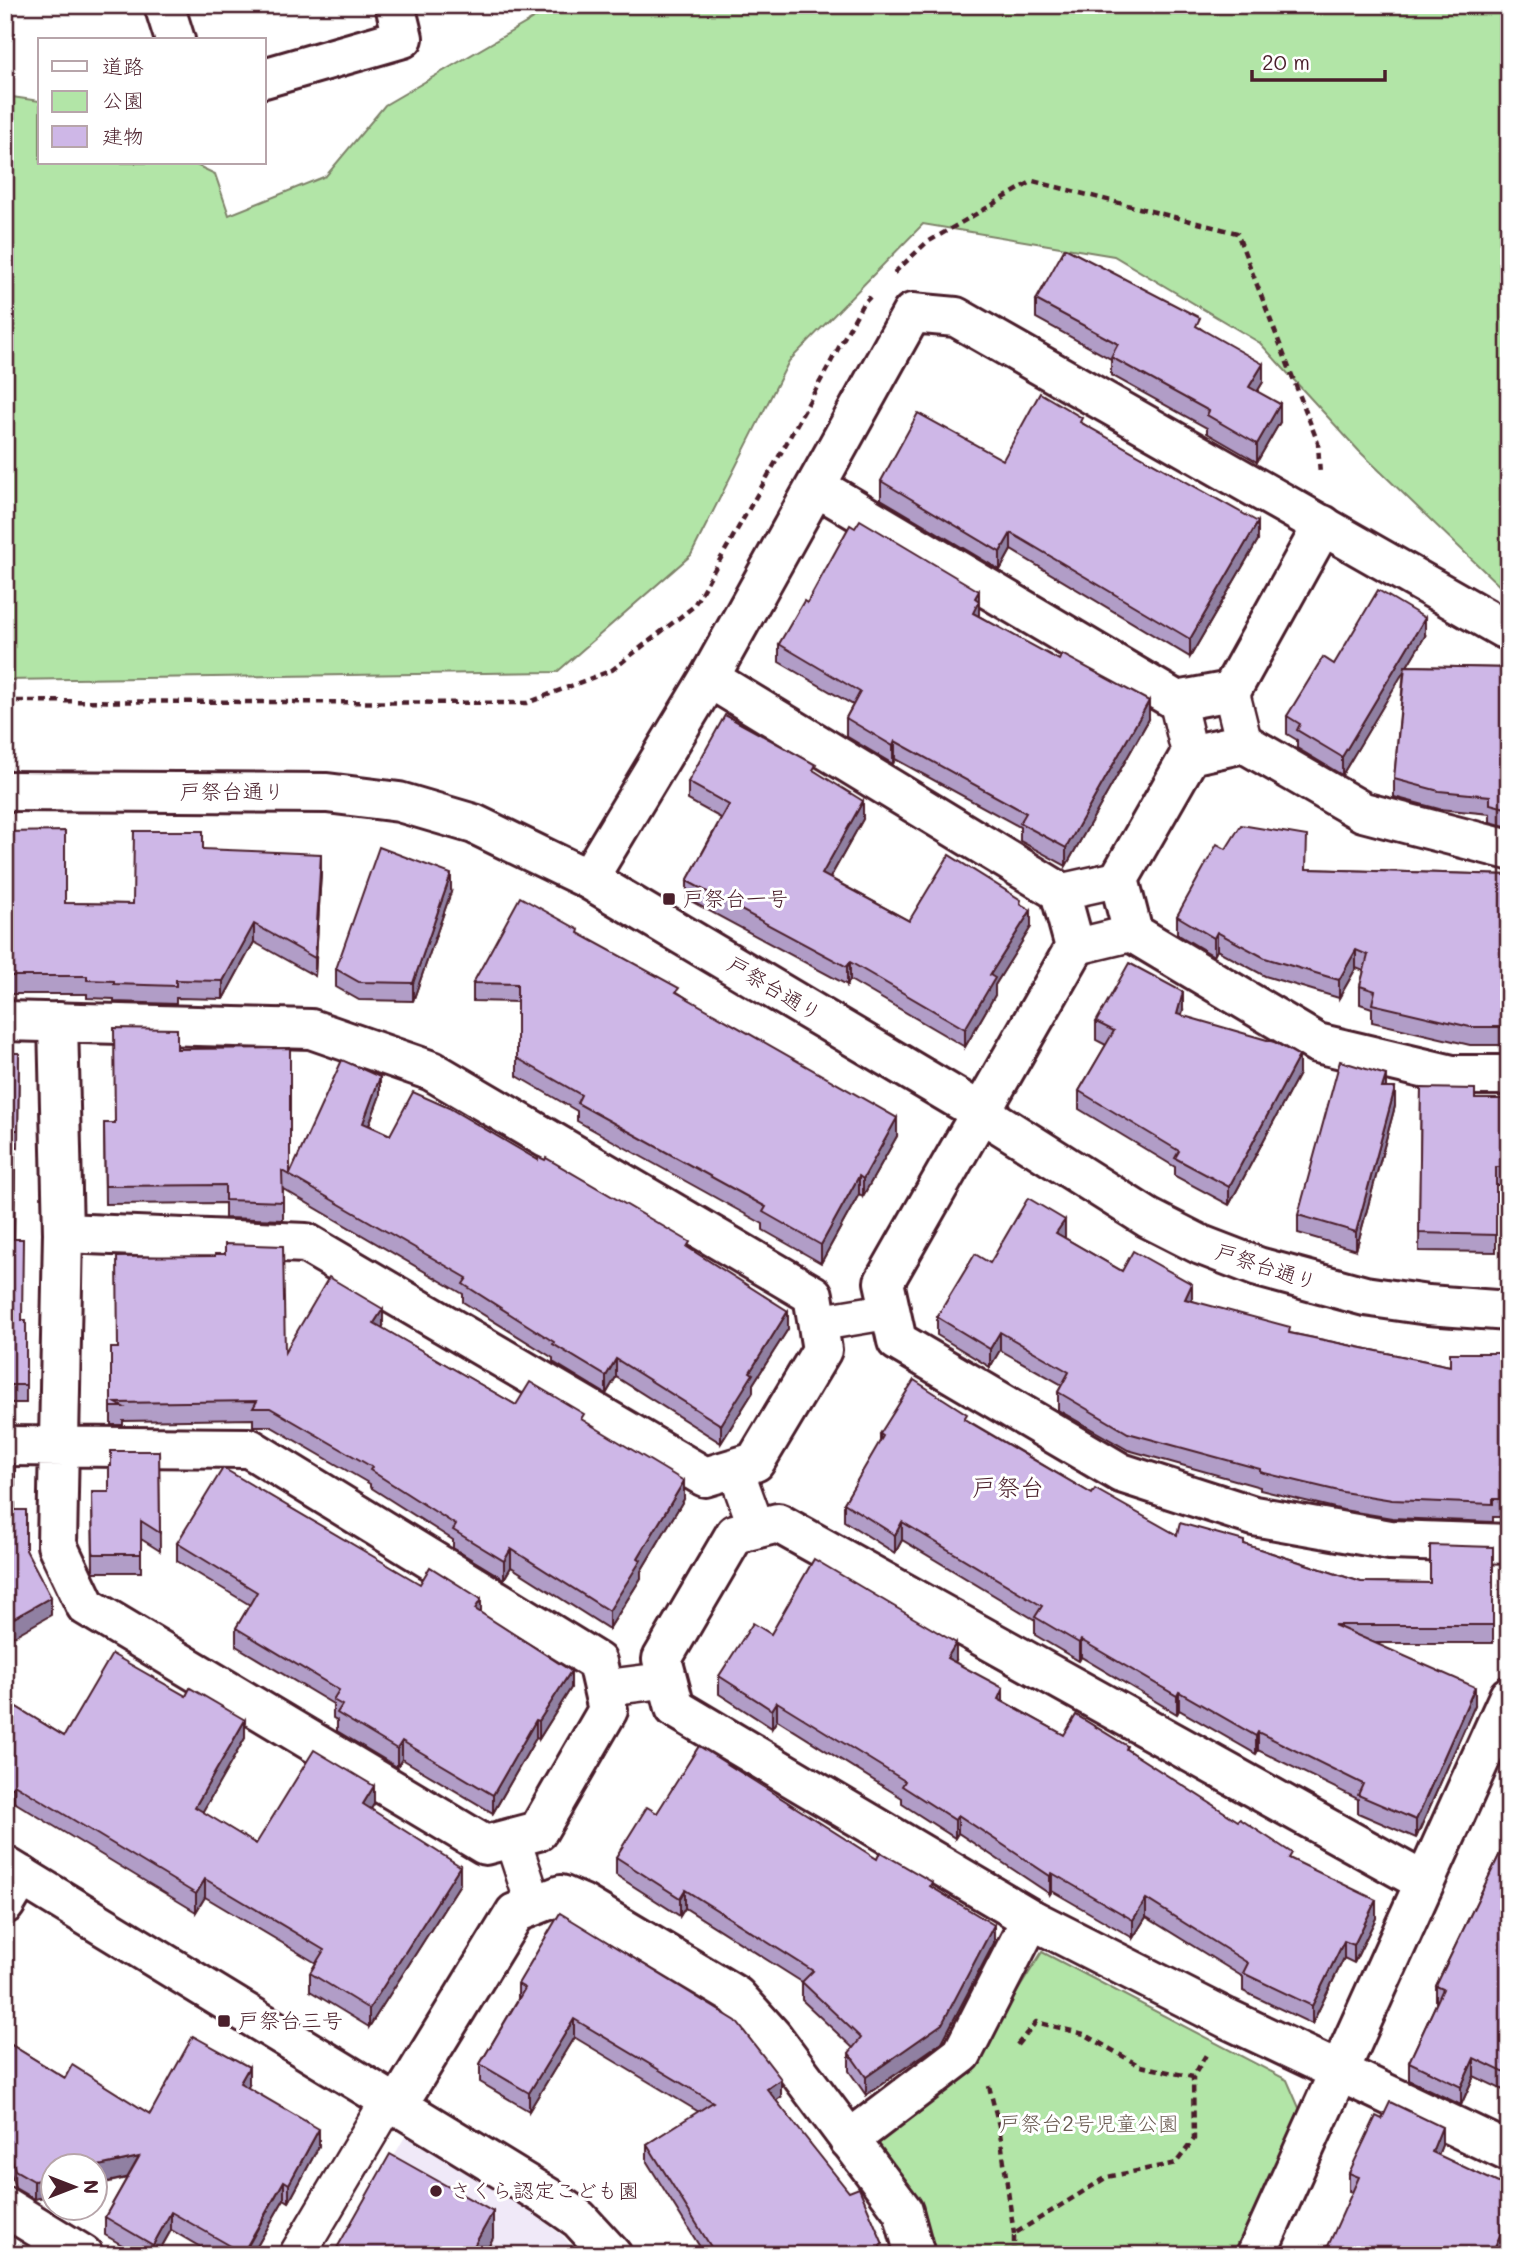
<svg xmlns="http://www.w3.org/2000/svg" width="1514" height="2260" font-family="Mali,'Klee One',sans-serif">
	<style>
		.built { fill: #f0e9f8 }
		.green { fill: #b2e5a7; stroke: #7e8269; stroke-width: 2 }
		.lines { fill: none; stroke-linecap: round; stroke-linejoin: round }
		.pedestrian-casing { stroke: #4a1f2b; stroke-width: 40 }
		.minor-casing { stroke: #4a1f2b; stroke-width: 44 }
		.tertiary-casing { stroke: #4a1f2b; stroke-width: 44 }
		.path { stroke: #4a1f2b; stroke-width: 4.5; stroke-dasharray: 7 5; stroke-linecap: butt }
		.pedestrian { stroke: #fff; stroke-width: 35 }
		.minor { stroke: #fff; stroke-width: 38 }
		.tertiary { stroke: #fff; stroke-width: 38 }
		.wall { fill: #b19dc7; stroke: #4a1f2b; stroke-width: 2 }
		.shaded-wall { fill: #9080a2; stroke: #4a1f2b; stroke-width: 2 }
		.building { fill: #ceb7e7; stroke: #4a1f2b; stroke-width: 2 }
		.poi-dot { fill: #4a1f2b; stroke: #fff; stroke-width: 2.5 }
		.labels { text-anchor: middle; stroke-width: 6; stroke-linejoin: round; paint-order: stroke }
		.street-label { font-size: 21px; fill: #4a1f2b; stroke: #fff }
		.poi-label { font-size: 21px; fill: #4a1f2b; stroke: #fff; text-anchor: start }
		.park-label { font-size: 21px; fill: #695a50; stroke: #fff }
		.quarter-label { font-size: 24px; fill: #4a1f2b; stroke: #fff }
	</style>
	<rect width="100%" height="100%" fill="#fff"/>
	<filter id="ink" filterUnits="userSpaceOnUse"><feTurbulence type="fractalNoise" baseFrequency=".0143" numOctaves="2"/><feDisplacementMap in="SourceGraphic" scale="14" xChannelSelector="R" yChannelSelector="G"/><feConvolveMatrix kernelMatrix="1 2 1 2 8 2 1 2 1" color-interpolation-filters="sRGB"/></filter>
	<g filter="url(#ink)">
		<polygon class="built" points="406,2135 523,2206 562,2235 579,2255 336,2255"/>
		<g class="green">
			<polygon points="557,5 1509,5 1509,595 1359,451 1260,343 1114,256 923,224 789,361 691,555 557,672 5,680 5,96 40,101 40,163 192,163 215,174 229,215 326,176 385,105"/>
			<polygon points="1042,1952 1287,2080 1300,2110 1233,2255 932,2255 870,2141 972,2064"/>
		</g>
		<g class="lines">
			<defs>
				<g id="pedestrian">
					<polyline points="1231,691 1244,743"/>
					<polyline points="1177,701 1190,755"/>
					<polyline points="1060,892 1119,879"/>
					<polyline points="1075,947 1133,933"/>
					<polyline points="818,1323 890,1311"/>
					<polyline points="735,1468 757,1529"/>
					<polyline points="603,1688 667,1680"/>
					<polyline points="512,1838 534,1905"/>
					<polyline points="297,2255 389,2100"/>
				</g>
				<g id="minor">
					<polyline points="164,5 175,40"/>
					<polyline points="264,78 403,38 395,5"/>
					<polyline points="817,487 1177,701 1231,691 1323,525"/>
					<polyline points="709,678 1060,892 1075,947 884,1282 897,1341 1121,1473 1254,1516 1390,1540 1509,1544"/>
					<polyline points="1509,850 1363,812 1244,743 1190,755 1119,879 1133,933 1317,1043 1452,1075 1509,1075"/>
					<polyline points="588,879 709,678 912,313 956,317 1504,629 1509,629"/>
					<polyline points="5,1021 311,1029 432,1071 813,1295 822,1350 755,1462 705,1477 306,1243 63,1233"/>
					<polyline points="5,1446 249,1448 597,1662 608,1710 538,1831 485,1845 86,1606 57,1545 63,1233 58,1022"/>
					<polyline points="1424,1882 778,1523 735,1534 662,1659 675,1708 1031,1919 1226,2018 1509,2152"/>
					<polyline points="5,1904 22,1876"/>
					<polyline points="397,2106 515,1913 561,1895 582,1904 736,1996 772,2036 903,2211 915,2255"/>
					<polyline points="849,2140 962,2054 1031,1919"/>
					<polyline points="5,2207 83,2255"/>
					<polyline points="1256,2255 1509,1696"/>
				</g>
				<g id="tertiary">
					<polyline points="5,791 327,793 399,802 474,824 588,879 982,1113 1148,1218 1201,1245 1258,1267 1365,1296 1428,1305 1509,1311"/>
					<polyline points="5,1866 549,2198 579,2219 612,2255"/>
				</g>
			</defs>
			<use href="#pedestrian" class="pedestrian-casing"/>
			<use href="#minor" class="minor-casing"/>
			<use href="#tertiary" class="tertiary-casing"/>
			<g class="path">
				<polyline points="894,273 926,243 1033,181 1237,233 1318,443 1320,475"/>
				<polyline points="5,701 527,703 612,670 693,607 786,444 862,305 870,297"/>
				<polyline points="1017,2045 1036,2022 1084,2034 1140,2066 1193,2077 1206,2055"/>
				<polyline points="989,2086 999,2126 1014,2234"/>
				<polyline points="1014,2255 1014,2234 1107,2177 1176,2163 1194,2139 1193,2077"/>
			</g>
			<use href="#pedestrian" class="pedestrian"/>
			<use href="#minor" class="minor"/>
			<use href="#tertiary" class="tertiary"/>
		</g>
		<g class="wall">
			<polygon points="1036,300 1200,328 1263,382 1257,392 1280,422 1257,462 1207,433 1207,428 1111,375 1111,359 1036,318"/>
			<polygon points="1082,423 1258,540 1190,657 1011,550 1000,570 881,499 881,481 1003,460"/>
			<polygon points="979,591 979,616 1149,719 1066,866 1020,841 1020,827 895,759 893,764 846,736 846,718 853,705 779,662 779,644 807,603"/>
			<polygon points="1425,636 1407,666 1509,668 1509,827 1490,822 1490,814 1439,809 1394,797 1394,779 1404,670 1342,775 1297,748 1297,740 1287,734 1287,716 1334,664"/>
			<polygon points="816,772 863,819 830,878 909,921 1021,904 1031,927 995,985 995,995 965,1047 850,980 847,985 687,899 687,881 721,818 688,800 688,782"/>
			<polygon points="5,832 65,903 133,904 203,849 321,872 315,976 254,942 223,999 176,998 176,1004 114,1002 114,999 87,998 87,994 5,994"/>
			<polygon points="1226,849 1306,869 1509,875 1509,1045 1470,1045 1372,1022 1372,1008 1360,1004 1360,986 1364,971 1356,968 1339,998 1265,976 1217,950 1214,956 1177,934 1177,916"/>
			<polygon points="451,892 413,1001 359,1000 336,987 336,969"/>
			<polygon points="579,934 679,993 897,1136 863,1196 859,1194 821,1263 763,1230 763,1224 577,1121 577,1111 517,1076 517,1002 473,1001 473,983"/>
			<polygon points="1183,1010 1181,1015 1299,1074 1229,1205 1175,1176 1175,1167 1079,1109 1079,1091 1106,1045 1096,1040 1096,1022"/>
			<polygon points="177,1049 290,1174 380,1095 369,1125 390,1135 690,1248 788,1329 753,1384 753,1392 721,1443 616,1377 606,1394 553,1362 553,1358 463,1302 463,1294 283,1189 283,1220 225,1218 225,1203 105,1204 104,1123 115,1123"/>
			<polygon points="5,1053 19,1053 18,1148 15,1147 14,1239 22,1320 26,1320 26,1403 5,1403"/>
			<polygon points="1386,1088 1395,1106 1356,1250 1298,1233 1298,1215"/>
			<polygon points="1421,1088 1475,1099 1509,1099 1509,1185 1496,1185 1496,1252 1419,1251"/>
			<polygon points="1065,1238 1122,1271 1192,1301 1290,1333 1450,1366 1509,1353 1509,1517 1493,1517 1493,1522 1392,1518 1343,1510 1260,1490 1260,1487 1128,1450 1058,1410 1058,1392 1062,1385 1000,1350 990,1367 937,1335 937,1317 990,1263"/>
			<polygon points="383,1326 382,1328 516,1405 584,1421 684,1499 641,1571 641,1578 609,1629 511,1567 504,1579 453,1548 453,1540 370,1487 370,1484 270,1426 253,1426 253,1419 123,1421 123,1425 111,1425 111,1348 285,1352"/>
			<polygon points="967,1420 1092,1494 1177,1535 1244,1544 1361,1582 1430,1583 1493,1547 1493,1643 1375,1643 1475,1705 1416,1838 1358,1813 1358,1799 1258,1750 1256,1754 1179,1710 1177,1714 1081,1657 1079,1661 1035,1635 1035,1620 902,1540 895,1553 844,1521 844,1503 880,1443 880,1434"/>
			<polygon points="159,1451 160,1551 141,1539 141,1572 94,1572 93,1569 92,1492 109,1492"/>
			<polygon points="177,1543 420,1584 481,1613 571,1688 539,1739 536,1738 493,1813 402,1759 397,1767 337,1731 337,1720 333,1718 333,1704 236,1646 236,1628 250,1605 177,1561"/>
			<polygon points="771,1634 956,1660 955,1662 1003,1701 1064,1735 1127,1750 1292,1860 1376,1918 1354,1963 1344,1958 1312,2024 1243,1991 1243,1977 1146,1917 1133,1938 1052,1891 1050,1894 958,1833 955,1838 902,1804 902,1798 777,1720 772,1728 719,1694 719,1676"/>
			<polygon points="5,1700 64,1736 245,1738 202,1812 256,1844 374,1804 371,1809 460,1884 369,2027 310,1991 310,1973 316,1963 205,1897 196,1912 14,1802 11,1807 5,1803"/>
			<polygon points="657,1813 877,1859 932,1888 994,1943 942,2042 866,2095 849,2071 849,2053 853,2048 802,2000 802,1982 685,1908 680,1916 616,1875 616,1857"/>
			<polygon points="1509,1835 1509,2093 1474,2076 1461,2105 1409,2080 1409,2062 1436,2004 1436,1986"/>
			<polygon points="518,1984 781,2097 776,2100 883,2255 705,2255 647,2162 647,2144 699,2112 574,2037 529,2111 480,2082 480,2064 518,1999"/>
			<polygon points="5,2041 65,2078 150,2114 249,2085 247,2088 319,2146 289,2202 284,2199 252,2255 214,2255 171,2230 157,2255 139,2255 105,2235 105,2217 127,2178 34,2199 15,2188 5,2151"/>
			<polygon points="1442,2145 1438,2155 1352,2192 1349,2191 1349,2173"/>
		</g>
		<g class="shaded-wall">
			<polygon points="1263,364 1263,382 1249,405 1249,387"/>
			<polygon points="1280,404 1280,422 1257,462 1257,444"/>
			<polygon points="1258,522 1258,540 1190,657 1190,639"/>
			<polygon points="1011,533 1011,550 1000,570 1000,552"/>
			<polygon points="979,591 979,619 973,613 975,598"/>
			<polygon points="1425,618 1425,636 1342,775 1342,757"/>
			<polygon points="1149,701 1149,719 1066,866 1066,848"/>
			<polygon points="895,741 895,759 893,764 893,746"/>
			<polygon points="863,801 863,819 822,892 822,874"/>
			<polygon points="321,854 321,872 315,976 315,958"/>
			<polygon points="451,874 451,892 413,1001 413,983"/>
			<polygon points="1031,910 1031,927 995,985 995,995 965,1047 965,1029 990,975"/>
			<polygon points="254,924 254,942 223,999 223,981"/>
			<polygon points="1217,932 1217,950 1214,956 1214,938"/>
			<polygon points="1356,950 1356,968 1339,998 1339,980"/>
			<polygon points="850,962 850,980 847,985 847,967"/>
			<polygon points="1183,992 1183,1010 1177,1032 1177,1014"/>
			<polygon points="1299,1056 1299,1074 1229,1205 1229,1187"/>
			<polygon points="1386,1075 1386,1093 1382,1088"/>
			<polygon points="380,1077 380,1095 363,1141 363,1123"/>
			<polygon points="1395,1088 1395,1106 1356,1250 1356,1232"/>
			<polygon points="897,1118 897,1136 863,1196 863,1179"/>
			<polygon points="859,1176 859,1194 821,1263 821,1245"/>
			<polygon points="1065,1220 1065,1238 1056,1233"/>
			<polygon points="1192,1284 1192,1302 1185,1299"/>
			<polygon points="383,1309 383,1326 374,1341 374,1323"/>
			<polygon points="788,1311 788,1329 753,1384 753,1392 721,1443 721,1425 750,1372"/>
			<polygon points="1000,1332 1000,1350 990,1367 990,1349"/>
			<polygon points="616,1359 616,1377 606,1394 606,1376"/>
			<polygon points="684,1481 684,1499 641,1571 641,1578 609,1629 609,1611 638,1558"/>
			<polygon points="902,1522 902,1540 895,1553 895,1535"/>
			<polygon points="511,1549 511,1567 504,1579 504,1561"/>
			<polygon points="51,1597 51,1615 5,1641 5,1623"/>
			<polygon points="481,1599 481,1616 475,1609"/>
			<polygon points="1081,1640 1081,1657 1079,1661 1079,1643"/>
			<polygon points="956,1643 956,1660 947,1675 947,1658"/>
			<polygon points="571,1671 571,1688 539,1739 539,1721"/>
			<polygon points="1475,1687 1475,1705 1416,1838 1416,1820"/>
			<polygon points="1003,1688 1003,1706 998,1699"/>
			<polygon points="1179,1692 1179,1710 1177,1714 1177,1696"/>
			<polygon points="777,1702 777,1720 772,1728 772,1710"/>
			<polygon points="245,1720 245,1738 195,1825 195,1807"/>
			<polygon points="536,1720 536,1738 493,1813 493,1795"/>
			<polygon points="1258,1732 1258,1750 1256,1754 1256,1736"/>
			<polygon points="402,1741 402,1759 397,1767 397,1749"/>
			<polygon points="14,1784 14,1802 11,1807 11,1789"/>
			<polygon points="374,1786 374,1804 363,1822 363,1804"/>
			<polygon points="958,1815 958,1833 955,1838 955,1820"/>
			<polygon points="460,1866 460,1884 369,2027 369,2009"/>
			<polygon points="1052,1873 1052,1891 1050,1894 1050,1876"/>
			<polygon points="205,1879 205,1897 196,1912 196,1894"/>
			<polygon points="685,1890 685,1908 680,1916 680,1898"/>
			<polygon points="1146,1899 1146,1917 1133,1938 1133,1920"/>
			<polygon points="1376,1900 1376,1918 1354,1963 1354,1945"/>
			<polygon points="994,1925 994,1943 942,2042 866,2095 866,2077"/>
			<polygon points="1344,1941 1344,1958 1312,2024 1312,2006"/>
			<polygon points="574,2019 574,2037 529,2111 529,2093"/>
			<polygon points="1474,2058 1474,2076 1461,2105 1461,2087"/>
			<polygon points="249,2067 249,2085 240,2101 240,2083"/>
			<polygon points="781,2079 781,2097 767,2107 767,2089"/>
			<polygon points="1442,2127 1442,2145 1432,2170 1432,2152"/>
			<polygon points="319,2129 319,2146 289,2202 289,2184"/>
			<polygon points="139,2157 139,2175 94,2185 94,2167"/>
			<polygon points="52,2177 52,2195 34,2199 34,2181"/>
			<polygon points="284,2181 284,2199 252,2255 243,2255"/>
			<polygon points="171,2212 171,2230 157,2255 153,2255 153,2245"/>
			<polygon points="493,2212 493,2238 484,2255 469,2255"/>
			<polygon points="1509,2216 1509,2234 1499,2255 1491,2255"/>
		</g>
		<g class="building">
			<polygon points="1065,248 1200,318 1196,326 1263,364 1249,387 1280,404 1257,444 1207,415 1209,411 1111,357 1118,344 1036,300"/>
			<polygon points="1040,393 1082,418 1080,422 1258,522 1190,639 1011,533 1000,552 881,481 918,413 1003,460"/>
			<polygon points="860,520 979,591 975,598 979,601 973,613 1059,660 1062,654 1149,701 1066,848 1020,823 1026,813 895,741 893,746 846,718 860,692 779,644 804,601 807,603 850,525 855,528"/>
			<polygon points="1378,590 1425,618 1342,757 1297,730 1300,724 1287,716 1323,657 1334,664"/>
			<polygon points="1405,666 1509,668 1509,809 1490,804 1490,796 1439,791 1394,779"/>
			<polygon points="725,715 816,765 813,770 863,801 822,874 909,921 949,855 1021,900 1020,904 1031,910 990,975 995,978 965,1029 850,962 847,967 687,881 729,805 688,782"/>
			<polygon points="1241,825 1307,836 1306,869 1509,875 1509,1027 1470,1027 1372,1004 1375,991 1360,986 1368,955 1356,950 1339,980 1265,958 1217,932 1214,938 1177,916 1217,844 1226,849"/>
			<polygon points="65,831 65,903 133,904 134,831 203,831 203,849 321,854 315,958 254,924 223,981 176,980 176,986 114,984 114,981 87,980 87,976 5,976 5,832"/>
			<polygon points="379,847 451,874 413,983 359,982 336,969"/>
			<polygon points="520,897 579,930 578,933 679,988 676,992 897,1118 863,1179 859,1176 821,1245 763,1212 766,1207 577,1103 581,1095 517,1058 517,984 473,983"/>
			<polygon points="1129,963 1183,992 1177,1014 1274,1042 1299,1056 1229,1187 1175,1158 1179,1151 1079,1091 1114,1031 1096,1022"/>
			<polygon points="114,1028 177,1029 177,1049 290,1048 290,1174 342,1060 380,1077 363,1123 390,1135 413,1092 449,1108 538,1160 539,1157 545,1160 546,1158 690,1242 687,1247 788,1311 750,1372 753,1374 721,1425 616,1359 606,1376 553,1344 554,1342 463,1284 467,1278 282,1171 283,1202 225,1200 225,1185 105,1186 104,1123 115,1123"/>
			<polygon points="5,1053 19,1053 18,1130 15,1130 14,1239 23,1239 22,1320 26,1320 26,1385 5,1385"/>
			<polygon points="1340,1061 1386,1075 1382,1088 1395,1088 1356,1232 1298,1215"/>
			<polygon points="1421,1088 1475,1089 1475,1099 1509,1099 1509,1167 1496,1167 1496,1235 1419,1233"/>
			<polygon points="1028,1198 1065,1220 1056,1233 1122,1271 1133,1251 1192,1284 1185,1299 1290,1327 1289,1333 1450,1366 1450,1353 1509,1353 1509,1499 1493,1499 1493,1504 1392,1500 1343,1492 1260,1472 1260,1469 1128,1433 1058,1392 1069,1372 1000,1332 990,1349 937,1317 975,1254 990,1263"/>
			<polygon points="225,1244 283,1246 285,1352 329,1277 383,1309 374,1323 516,1405 530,1382 584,1414 581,1419 684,1481 638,1558 641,1560 609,1611 511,1549 504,1561 453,1530 456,1525 370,1470 372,1467 270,1408 253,1408 257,1401 116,1403 123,1407 111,1407 111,1348 118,1348 117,1257 215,1256 215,1254 225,1254"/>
			<polygon points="914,1380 967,1414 964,1419 1092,1494 1095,1489 1177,1535 1180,1523 1244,1541 1244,1544 1361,1582 1430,1583 1430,1545 1493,1547 1493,1625 1334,1625 1475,1687 1416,1820 1358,1795 1363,1784 1258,1732 1256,1736 1179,1692 1177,1696 1081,1640 1079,1643 1035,1617 1042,1606 902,1522 895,1535 844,1503 883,1436 880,1434"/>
			<polygon points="111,1451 159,1451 160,1533 141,1521 141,1554 94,1554 93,1551 92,1492 109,1492 109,1466 111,1466"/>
			<polygon points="5,1464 15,1464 15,1510 26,1510 26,1550 51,1597 5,1623"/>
			<polygon points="223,1468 420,1584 430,1567 481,1599 475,1609 571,1671 539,1721 536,1720 493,1795 402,1741 397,1749 337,1713 342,1705 333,1700 339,1690 236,1628 257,1592 177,1543"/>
			<polygon points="814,1559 956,1643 947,1658 1003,1688 998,1699 1064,1735 1076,1715 1127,1746 1126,1749 1238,1821 1240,1819 1292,1853 1289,1858 1376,1900 1354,1945 1344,1941 1312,2006 1243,1973 1248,1963 1146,1899 1133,1920 1052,1873 1050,1876 958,1815 955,1820 902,1786 905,1781 777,1702 772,1710 719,1676 753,1623 771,1634"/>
			<polygon points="112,1654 186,1696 190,1688 245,1720 195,1807 256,1844 314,1750 374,1786 363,1804 460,1866 369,2009 310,1973 324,1950 205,1879 196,1894 14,1784 11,1789 5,1785 5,1700 64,1736"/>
			<polygon points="699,1746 877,1859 880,1852 932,1882 930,1886 994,1925 942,2024 866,2077 849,2053 861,2038 802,1982 813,1971 685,1890 680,1898 616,1857 647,1807 657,1813"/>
			<polygon points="1509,1835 1509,2075 1474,2058 1461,2087 1409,2062 1443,1989 1436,1986"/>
			<polygon points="560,1913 736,2021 781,2079 767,2089 849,2192 859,2188 883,2244 880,2246 882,2255 716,2255 647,2144 713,2102 574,2019 529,2093 480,2064 525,1988 518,1984"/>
			<polygon points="193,2036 249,2067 240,2083 319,2129 289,2184 284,2181 243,2253 171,2212 153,2245 105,2217 139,2157 94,2167 94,2166 52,2166 52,2177 34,2181 15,2170 5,2133 5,2041 65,2078 72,2065 150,2114"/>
			<polygon points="1390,2102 1442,2127 1432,2152 1509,2188 1509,2216 1491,2255 1324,2255 1359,2177 1349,2173 1376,2116 1382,2119"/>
			<polygon points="390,2154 493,2212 469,2255 333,2255"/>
			<polygon points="5,2243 23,2255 5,2255"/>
		</g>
	</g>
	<g class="poi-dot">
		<rect x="662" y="892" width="14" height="14" rx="3.5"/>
		<rect x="217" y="2014" width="14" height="14" rx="3.5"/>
		<circle cx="436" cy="2191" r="7"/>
	</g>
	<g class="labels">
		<g class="street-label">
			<text x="232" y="799">戸祭台通り</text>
			<text transform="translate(774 989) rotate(31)" y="7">戸祭台通り</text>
			<text transform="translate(1266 1267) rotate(18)" y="7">戸祭台通り</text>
		</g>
		<g class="poi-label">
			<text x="683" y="906">戸祭台一号</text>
			<text x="238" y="2028">戸祭台三号</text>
			<text x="450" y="2198">さくら認定こども園</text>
		</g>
		<g class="park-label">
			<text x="1089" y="2131">戸祭台2号児童公園</text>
		</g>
		<g class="quarter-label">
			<text x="1008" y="1496">戸祭台</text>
		</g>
	</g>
	<rect width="1514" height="2260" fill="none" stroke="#fff" stroke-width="28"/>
	<rect x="14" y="14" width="1486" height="2232" fill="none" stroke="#4a1f2b" stroke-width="2.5" filter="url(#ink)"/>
	<rect x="38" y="38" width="228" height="126" fill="#ffffff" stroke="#b7a5aa" stroke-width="2"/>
	<rect x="52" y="61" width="35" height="10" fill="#ffffff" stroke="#b7a5aa" stroke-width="2"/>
	<text x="102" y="74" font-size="21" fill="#4a1f2b">道路</text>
	<rect x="52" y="91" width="35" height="21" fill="#b2e5a7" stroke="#b7a5aa" stroke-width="2"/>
	<text x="102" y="108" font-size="21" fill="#4a1f2b">公園</text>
	<rect x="52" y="126" width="35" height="21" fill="#ceb7e7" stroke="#b7a5aa" stroke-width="2"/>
	<text x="102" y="144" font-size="21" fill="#4a1f2b">建物</text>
	<g transform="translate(74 2187) rotate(90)"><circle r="33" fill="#ffffff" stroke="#b7a5aa" stroke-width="2"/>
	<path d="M0-5L12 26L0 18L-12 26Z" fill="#4a1f2b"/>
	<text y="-10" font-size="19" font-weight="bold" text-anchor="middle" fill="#4a1f2b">N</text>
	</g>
	<path d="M1252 70v10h133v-10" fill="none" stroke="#4a1f2b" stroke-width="3.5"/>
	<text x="1262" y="70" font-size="21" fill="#4a1f2b" stroke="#ffffff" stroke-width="5" paint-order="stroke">20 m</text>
</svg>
